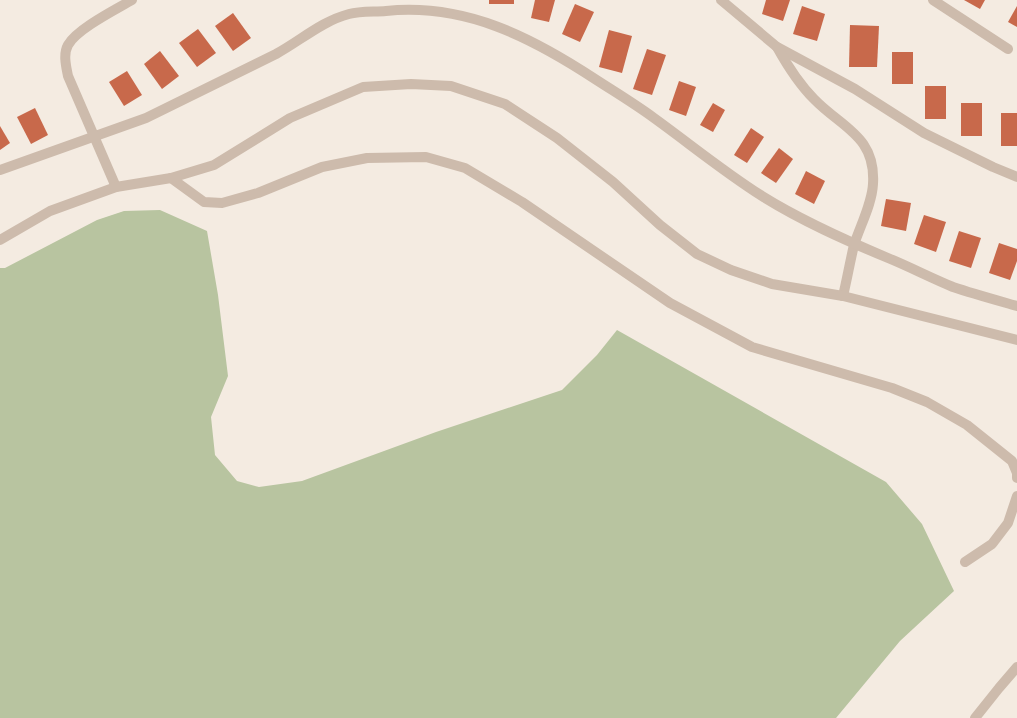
<svg xmlns="http://www.w3.org/2000/svg" width="1017" height="718" font-family="'Roboto Condensed',sans-serif">
	<style>
		.green { fill: #b8c4a0 }
		.building { fill: #c8694b }
		.lines { fill: none; stroke-linecap: round; stroke-linejoin: round }
		.minor { stroke: #cdbbac; stroke-width: 10 }
	</style>
	<rect width="100%" height="100%" fill="#f4ebe1"/>
	<polygon class="green" points="160,210 207,231 218,295 228,376 211,417 215,455 237,481 259,487 302,481 436,432 562,390 597,355 617,330 886,482 922,524 954,591 900,641 836,718 0,718 0,268 5,268 97,220 124,211"/>
	<g class="building">
		<rect x="489" y="0" width="25" height="4"/>
		<polygon points="535,0 555,0 549,22 531,18"/>
		<polygon points="766,0 790,0 783,21 762,14"/>
		<polygon points="964,0 985,0 980,9"/>
		<polygon points="575,4 594,12 580,42 562,34"/>
		<polygon points="802,6 825,14 817,41 793,34"/>
		<polygon points="1017,6 1017,27 1008,22"/>
		<polygon points="233,13 251,38 233,51 215,26"/>
		<polygon points="850,25 879,26 877,67 849,67"/>
		<polygon points="198,29 216,53 197,67 179,43"/>
		<polygon points="609,30 632,36 622,73 599,67"/>
		<polygon points="647,49 666,55 652,95 633,89"/>
		<polygon points="160,51 179,76 162,89 144,64"/>
		<rect x="892" y="52" width="21" height="32"/>
		<polygon points="127,71 142,95 124,106 109,82"/>
		<polygon points="679,81 696,87 686,116 669,110"/>
		<rect x="925" y="86" width="21" height="33"/>
		<polygon points="713,103 725,110 713,132 700,125"/>
		<rect x="961" y="103" width="21" height="33"/>
		<polygon points="35,108 48,135 31,144 17,117"/>
		<rect x="1001" y="113" width="16" height="33"/>
		<polygon points="0,126 10,143 0,150"/>
		<polygon points="751,128 764,137 747,163 734,155"/>
		<polygon points="779,148 793,159 776,183 761,173"/>
		<polygon points="806,171 825,181 814,204 795,194"/>
		<polygon points="886,199 911,203 906,231 881,226"/>
		<polygon points="924,215 946,222 936,252 914,244"/>
		<polygon points="959,231 981,238 971,268 949,261"/>
		<polygon points="999,243 1017,249 1017,261 1010,280 989,273"/>
	</g>
	<g class="lines">
		<g class="minor">
			<polyline points="721,0 777,47 855,89 924,133 993,167 1017,177"/>
			<polyline points="933,0 1008,49"/>
			<path d="M777 47C787 65 799 84 814 99 842 128 876 136 873 184 872 204 860 226 854 245 850 262 847 279 843 296"/>
			<path d="M0 170 146 118 276 54C300 41 322 21 349 14 360 11 374 12 386 11 465 3 531 37 595 79 615 92 635 104 654 118 690 144 724 172 762 196 802 221 845 240 888 258 910 267 931 278 953 287 974 294 996 300 1017 306"/>
			<polyline points="171,178 204,202 222,203 258,193 322,167 367,158 426,157 465,168 522,202 670,303 752,347 892,388 927,402 967,425 1012,461 1017,473 1017,478"/>
			<path d="M116 187 68 76C66 66 63 54 68 45 77 29 115 10 132 0"/>
			<polyline points="0,240 50,211 116,187 171,178 214,165 290,118 363,87 411,84 451,86 505,104 557,138 613,182 660,225 697,254 731,270 772,284 843,296 1017,340"/>
			<polyline points="965,562 992,544 1008,523 1017,496"/>
			<polyline points="975,718 999,688 1017,667"/>
		</g>
	</g>
</svg>
